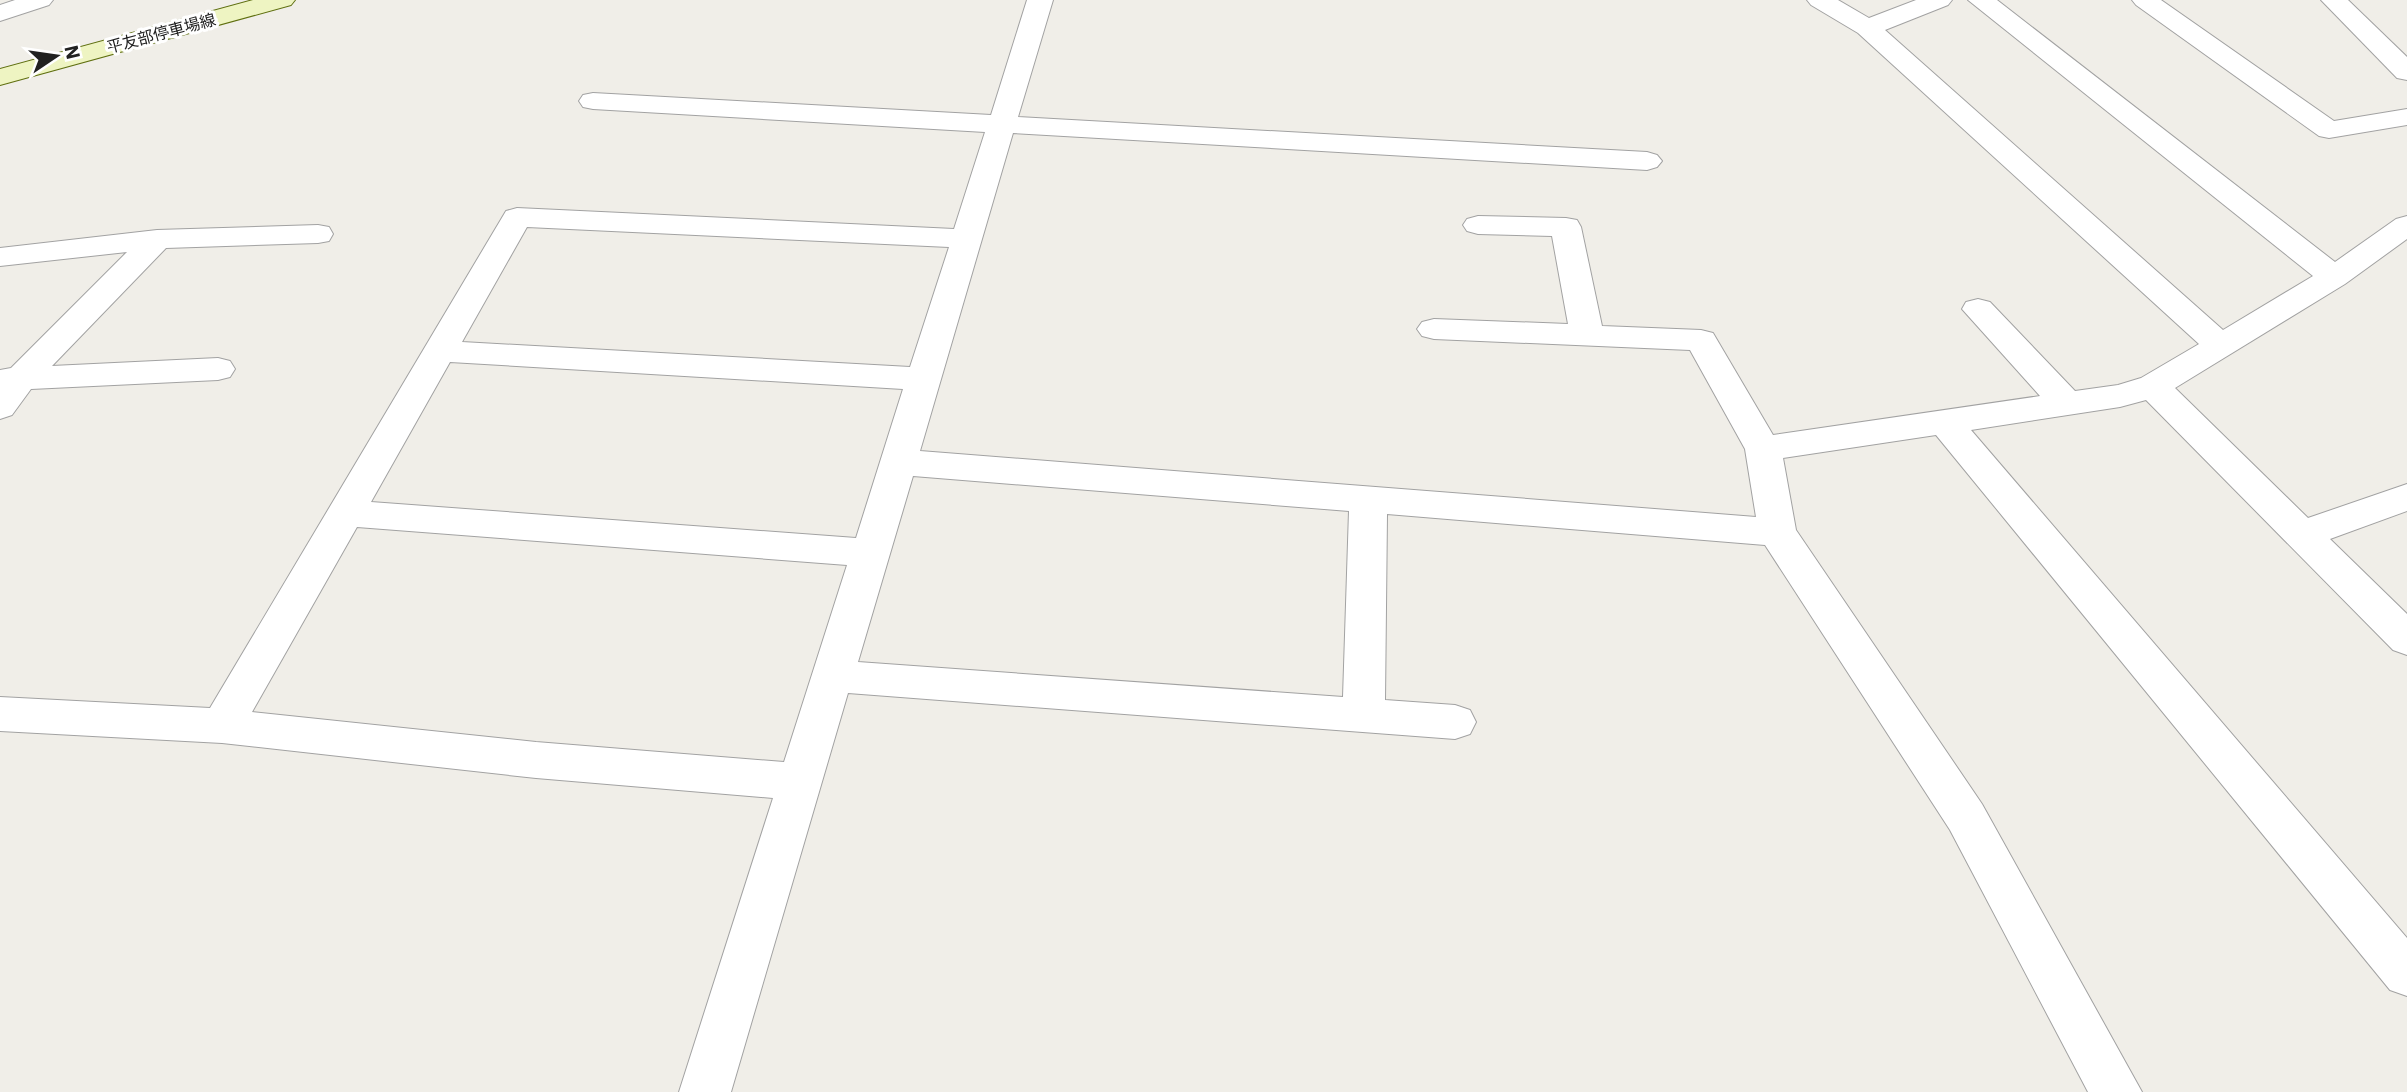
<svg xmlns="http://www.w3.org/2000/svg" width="2407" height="1092" font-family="'IBM Plex Sans','Noto Sans JP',sans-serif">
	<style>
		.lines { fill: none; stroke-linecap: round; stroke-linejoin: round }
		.minor-casing { stroke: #a2a2a2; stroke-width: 2 }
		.secondary-casing { stroke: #5f6f10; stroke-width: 2 }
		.minor { fill: #fff; fill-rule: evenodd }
		.secondary { fill: #eef4c2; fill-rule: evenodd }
		.labels { text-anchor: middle; stroke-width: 6; stroke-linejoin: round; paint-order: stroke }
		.far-street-label { font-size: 16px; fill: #212121; stroke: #fff }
	</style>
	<rect width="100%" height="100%" fill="#f0eee8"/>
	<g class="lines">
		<defs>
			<g id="minor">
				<polygon points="15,0 53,0 49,5 0,21 0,5"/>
				<path d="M1027 0H1053L1018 117 1647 152 1657 155 1662 161 1657 167 1647 170 1013 133 920 451 1756 517 1745 449 1690 350 1434 339 1422 336 1417 329 1422 322 1434 319 1568 324 1552 236 1478 234 1467 231 1463 225 1467 219 1478 216 1566 218 1577 220 1581 227 1602 326 1701 330 1713 333 1773 435 2040 396 1962 309 1966 302 1978 299 1990 302 2075 391 2118 385 2141 378 2199 344 1858 33 1811 5 1807 0H1838L1869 18 1916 0H1952L1948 5 1885 30 2223 330 2313 276 1968 0H1997L2335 262 2396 219 2407 216V239L2345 284 2175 388 2308 518 2407 484V511L2330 539 2407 614V655L2393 650 2146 400 2120 407 1971 430 2407 938V996L2390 990 1936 435 1783 458 1796 530 1982 804 2142 1092H2088L1950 830 1765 545 1387 514 1385 700 1455 705 1470 710 1476 722 1470 734 1455 739 848 693 731 1092H679L773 798 536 778 222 743 0 731V697L210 708 506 211 517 208 954 229 985 132 593 109 583 107 579 101 583 95 593 93 991 115ZM527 227 949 247 910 367 462 342ZM450 362 903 389 856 538 371 502ZM913 476 1349 511 1343 697 858 662ZM357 527 847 565 784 762 536 742 252 712Z"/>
				<polygon points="2132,0 2161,0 2334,121 2407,109 2407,125 2329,138 2319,136 2136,5"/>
				<polygon points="2321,0 2348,0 2407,57 2407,80 2397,78"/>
				<polygon points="318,225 329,227 333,234 329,241 318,243 166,248 52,366 218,358 230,361 235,369 230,377 218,380 31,389 12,415 0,419 0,370 11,368 127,252 0,266 0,248 157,230"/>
			</g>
			<polygon id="secondary" points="253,0 295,0 291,5 0,85 0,69"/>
		</defs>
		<use href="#minor" class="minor-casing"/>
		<use href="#secondary" class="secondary-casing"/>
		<use href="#minor" class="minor"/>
		<use href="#secondary" class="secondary"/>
	</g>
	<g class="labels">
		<g class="far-street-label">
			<text transform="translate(161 33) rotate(-15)" y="6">平友部停車場線</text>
		</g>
	</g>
	<g transform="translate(56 56) rotate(77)" stroke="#ffffff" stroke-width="5" paint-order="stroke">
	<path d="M0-5L12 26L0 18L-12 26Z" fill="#212121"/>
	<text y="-10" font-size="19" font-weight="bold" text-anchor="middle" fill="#212121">N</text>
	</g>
</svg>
